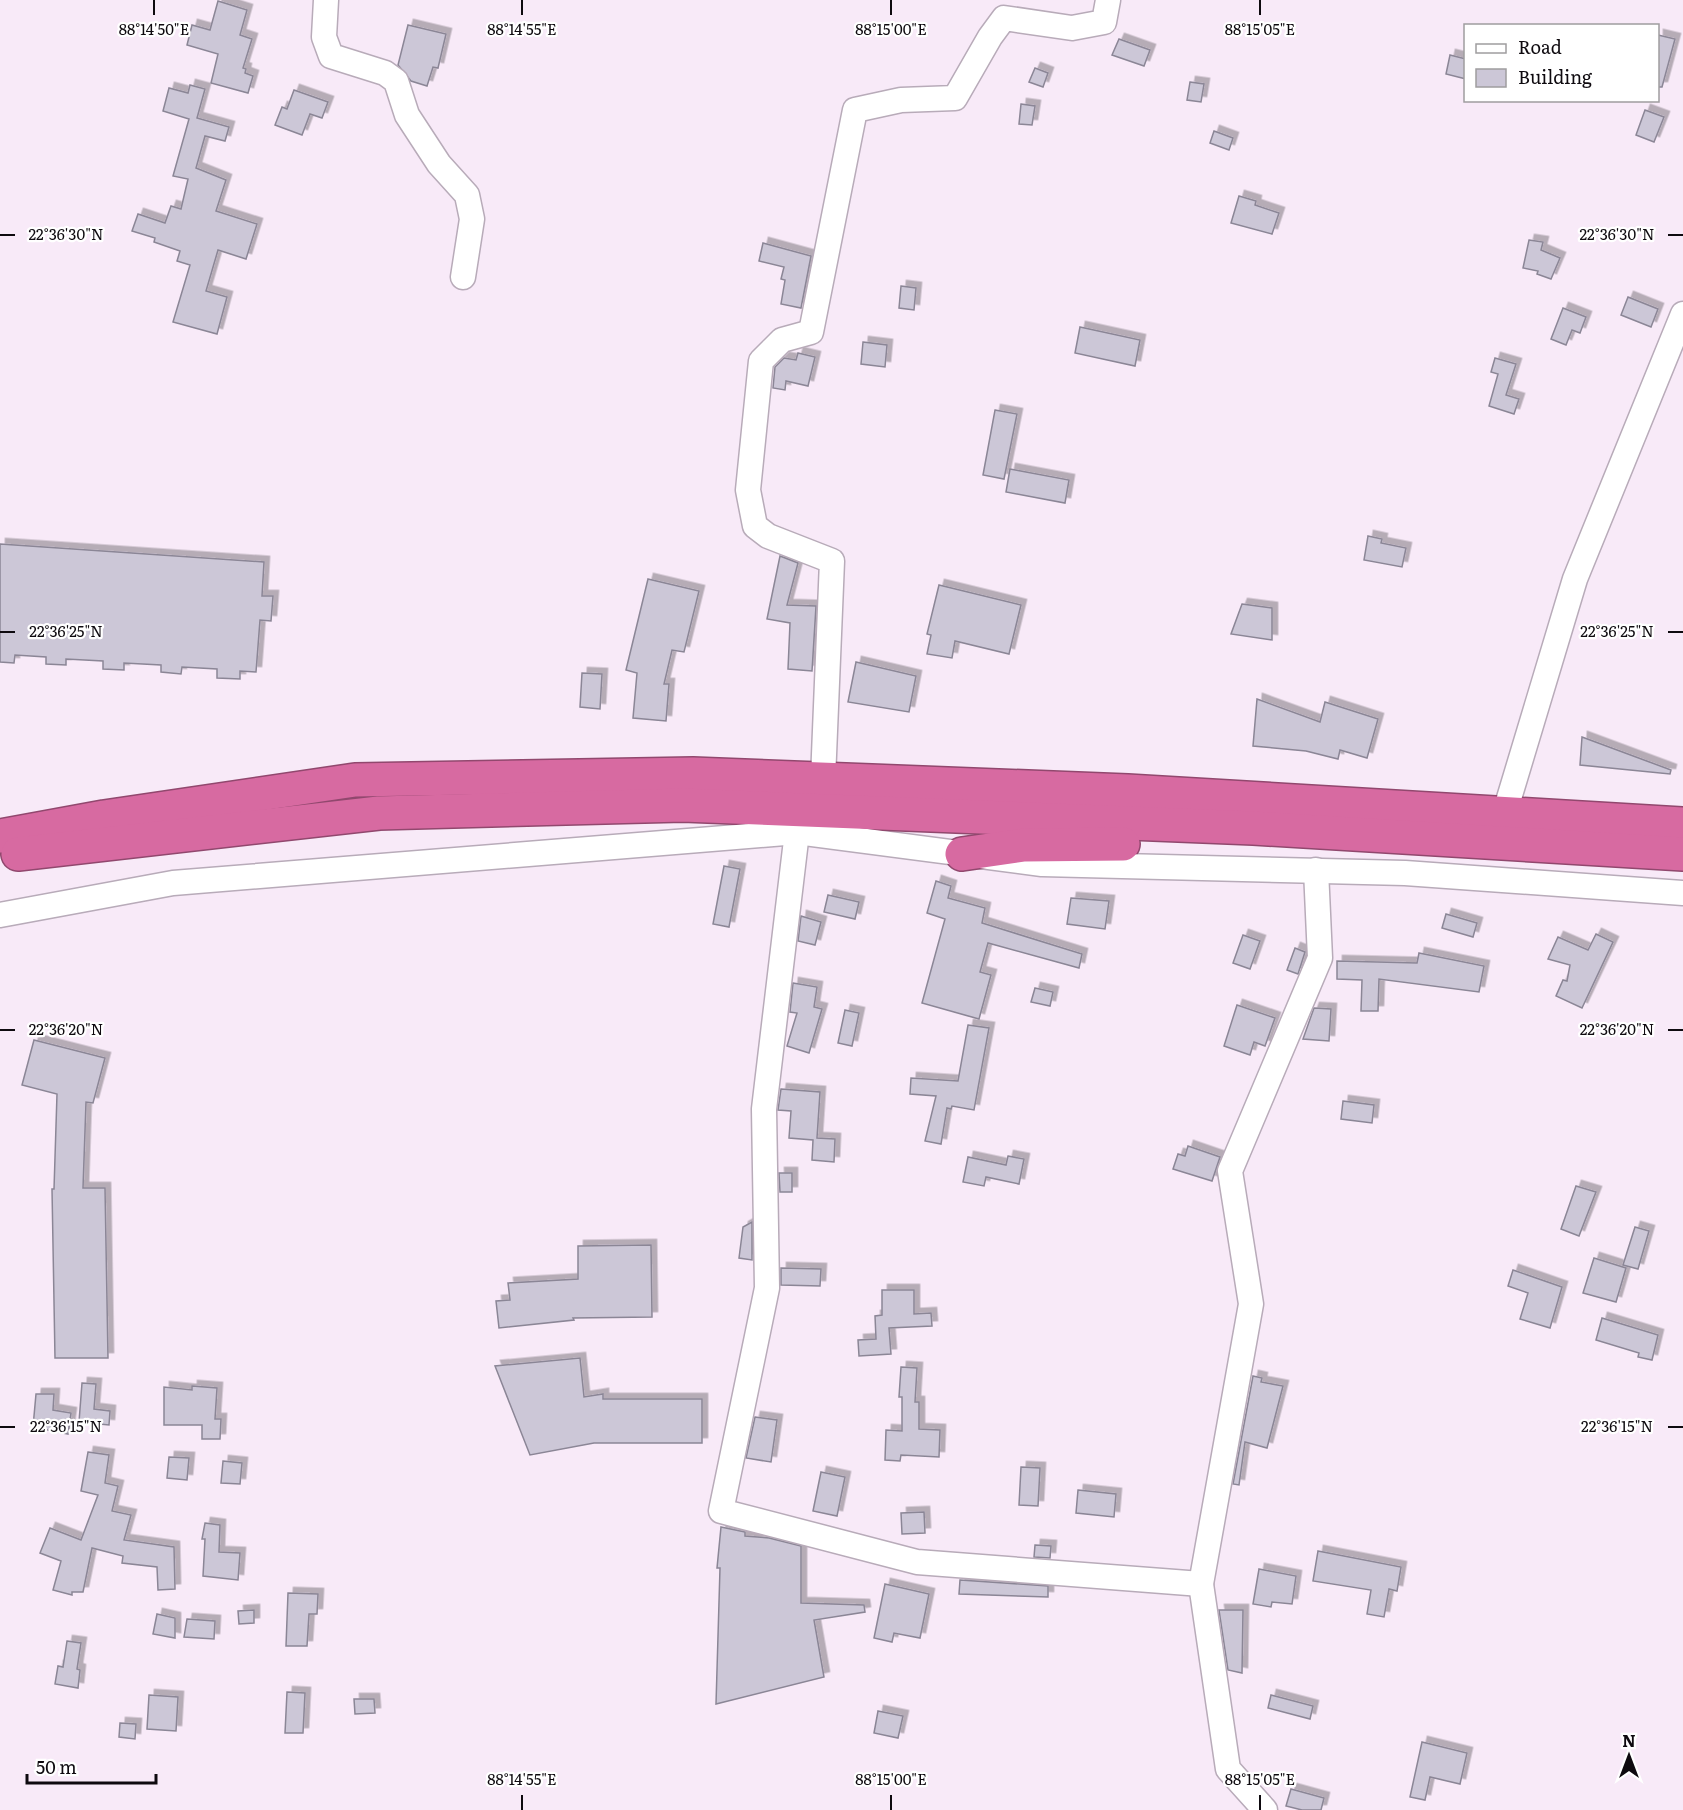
<svg xmlns="http://www.w3.org/2000/svg" width="1683" height="1810" font-family="Literata,serif">
	<style>
		.building { fill: #ccc7d7; stroke: #8b8696; stroke-width: 1.5; filter: url(#shadow) }
		.lines { fill: none; stroke-linecap: round; stroke-linejoin: round }
		.minor-casing { stroke: #b8abb9; stroke-width: 27 }
		.highway-casing { stroke: #91486e; stroke-width: 36 }
		.minor { stroke: #fff; stroke-width: 24 }
		.highway { stroke: #d76aa1; stroke-width: 33 }
		.ticks { fill: none; stroke: #0e0a0f; stroke-width: 2 }
		.ticks-label { font-size: 15px; text-anchor: middle; fill: #0e0a0f; stroke: #fff; stroke-width: 4.5; stroke-linejoin: round; paint-order: stroke }
	</style>
	<defs>
		<filter id="shadow"><feDropShadow dx="5.5" dy="-5.5" stdDeviation="0" flood-color="#0004"/></filter>
	</defs>
	<rect width="100%" height="100%" fill="#f8eaf8"/>
	<g class="building">
		<polygon points="218,1 247,10 240,35 252,39 243,68 246,69 245,73 253,76 248,93 211,83 218,54 187,45 192,25 210,30"/>
		<polygon points="408,25 446,34 438,68 433,67 427,86 411,81 398,65"/>
		<polygon points="1658,35 1675,39 1662,87 1658,87"/>
		<polygon points="1119,39 1150,50 1144,66 1112,55"/>
		<polygon points="1450,55 1466,59 1466,79 1446,74"/>
		<polygon points="1035,68 1048,73 1043,87 1029,82"/>
		<polygon points="1190,82 1204,84 1201,102 1187,100"/>
		<polygon points="190,85 205,89 197,118 229,127 225,141 205,136 196,168 226,180 216,211 257,224 246,259 218,250 206,291 227,297 217,334 173,322 190,265 177,261 180,251 154,242 155,238 132,231 138,214 165,223 171,206 181,209 188,179 173,176 189,119 163,111 169,88 188,93"/>
		<polygon points="294,90 328,102 322,118 310,114 302,135 275,125 282,107 287,109"/>
		<polygon points="1021,104 1035,106 1032,125 1019,124"/>
		<polygon points="1645,110 1664,117 1654,142 1636,135"/>
		<polygon points="1214,131 1233,138 1229,150 1210,143"/>
		<polygon points="1239,196 1256,201 1255,205 1279,213 1272,234 1231,223"/>
		<polygon points="1529,240 1543,242 1541,250 1560,258 1551,279 1537,274 1538,271 1523,268"/>
		<polygon points="763,243 811,256 801,308 781,304 785,280 781,279 784,267 759,261"/>
		<polygon points="901,286 916,288 914,310 899,308"/>
		<polygon points="1628,297 1658,309 1651,327 1621,315"/>
		<polygon points="1563,308 1586,317 1580,333 1572,330 1566,345 1551,339"/>
		<polygon points="1080,327 1140,340 1135,366 1075,353"/>
		<polygon points="863,342 887,345 885,367 861,364"/>
		<polygon points="798,353 815,357 808,386 786,381 785,390 773,388 775,367 784,358 796,360"/>
		<polygon points="1495,358 1516,364 1506,395 1519,399 1514,414 1489,406 1498,374 1491,372"/>
		<polygon points="995,410 1017,414 1004,479 983,475"/>
		<polygon points="1010,469 1069,480 1065,503 1006,492"/>
		<polygon points="1368,536 1382,539 1381,543 1406,548 1402,567 1364,560"/>
		<polygon points="0,544 264,562 262,596 273,596 271,621 260,620 256,672 240,671 240,679 217,678 217,669 182,667 181,674 161,672 161,665 124,663 124,670 103,669 103,661 66,659 66,665 46,664 46,657 15,655 14,663 0,662"/>
		<polygon points="780,556 798,563 787,605 816,606 812,671 788,669 790,623 767,619"/>
		<polygon points="648,579 699,591 684,652 672,650 664,684 669,684 666,721 633,718 637,673 626,670"/>
		<polygon points="939,585 1021,605 1009,654 955,641 952,658 927,654 931,635 927,634"/>
		<polygon points="1242,604 1272,608 1272,640 1231,634"/>
		<polygon points="856,662 916,676 909,712 848,702"/>
		<polygon points="582,673 602,674 600,709 580,707"/>
		<polygon points="1257,699 1320,722 1325,702 1378,719 1367,758 1340,750 1338,759 1306,751 1253,746"/>
		<polygon points="1582,737 1671,770 1670,774 1580,765"/>
		<polygon points="724,866 740,869 729,927 713,924"/>
		<polygon points="936,881 951,886 948,898 985,908 982,923 1082,954 1079,968 988,943 980,972 991,975 979,1019 922,1003 945,919 927,913"/>
		<polygon points="828,895 859,902 855,919 824,912"/>
		<polygon points="1071,898 1109,901 1105,929 1067,924"/>
		<polygon points="1446,914 1477,923 1473,937 1442,928"/>
		<polygon points="801,916 821,922 815,945 798,941"/>
		<polygon points="1596,934 1613,942 1582,1008 1556,996 1563,980 1567,981 1570,965 1548,959 1558,937 1588,950"/>
		<polygon points="1243,935 1260,941 1250,969 1233,963"/>
		<polygon points="1295,948 1305,952 1298,974 1287,970"/>
		<polygon points="1419,953 1484,966 1479,992 1379,979 1378,1011 1361,1011 1362,980 1337,979 1337,961 1417,963"/>
		<polygon points="793,983 817,987 814,1007 822,1009 809,1053 787,1046 797,1013 790,1012"/>
		<polygon points="1035,988 1053,992 1050,1006 1031,1002"/>
		<polygon points="1237,1005 1275,1018 1265,1046 1254,1042 1250,1055 1224,1046"/>
		<polygon points="1314,1008 1331,1009 1329,1041 1303,1039"/>
		<polygon points="845,1010 859,1013 852,1046 838,1043"/>
		<polygon points="968,1025 989,1028 974,1110 952,1106 951,1109 947,1108 941,1144 925,1141 936,1096 910,1094 911,1078 958,1081"/>
		<polygon points="34,1040 105,1058 93,1103 86,1102 83,1188 105,1188 108,1358 55,1358 52,1189 54,1189 57,1094 22,1085"/>
		<polygon points="781,1089 820,1092 817,1138 835,1139 834,1162 812,1160 813,1140 789,1138 791,1111 778,1110"/>
		<polygon points="1343,1101 1374,1105 1372,1123 1341,1119"/>
		<polygon points="1188,1146 1220,1157 1212,1181 1173,1169 1178,1154 1185,1156"/>
		<polygon points="1008,1156 1024,1159 1019,1184 986,1177 984,1186 963,1182 968,1157 1006,1165"/>
		<polygon points="779,1173 792,1173 792,1192 780,1192"/>
		<polygon points="1576,1186 1596,1192 1579,1236 1561,1229"/>
		<polygon points="752,1222 752,1260 739,1258 743,1227"/>
		<polygon points="1635,1227 1649,1231 1638,1269 1623,1265"/>
		<polygon points="651,1245 652,1317 573,1318 574,1320 499,1328 496,1301 510,1300 508,1283 578,1279 578,1246"/>
		<polygon points="1594,1258 1626,1268 1616,1302 1583,1293"/>
		<polygon points="781,1268 821,1269 820,1286 781,1285"/>
		<polygon points="1513,1270 1562,1287 1550,1328 1520,1319 1528,1293 1508,1286"/>
		<polygon points="882,1290 914,1290 914,1314 931,1313 932,1326 889,1328 891,1354 859,1356 858,1340 876,1339 875,1316 882,1315"/>
		<polygon points="1602,1318 1658,1335 1652,1360 1638,1357 1639,1353 1596,1340"/>
		<polygon points="580,1358 584,1397 603,1394 603,1399 702,1399 702,1443 594,1443 530,1455 495,1366"/>
		<polygon points="901,1367 917,1368 915,1402 919,1402 919,1429 940,1430 939,1457 901,1455 900,1461 885,1460 886,1430 902,1431 902,1397 899,1397"/>
		<polygon points="1253,1376 1262,1378 1261,1382 1283,1386 1267,1448 1245,1442 1239,1485 1233,1484"/>
		<polygon points="82,1383 96,1384 94,1409 110,1411 109,1425 79,1422"/>
		<polygon points="192,1386 217,1388 215,1419 221,1419 220,1439 202,1439 202,1425 164,1425 164,1387 192,1390"/>
		<polygon points="36,1394 54,1394 53,1410 71,1413 68,1434 33,1427"/>
		<polygon points="755,1417 777,1420 771,1462 746,1458"/>
		<polygon points="88,1452 109,1455 105,1483 118,1486 112,1511 131,1515 124,1540 174,1547 175,1589 158,1590 157,1567 122,1563 123,1556 92,1548 83,1592 72,1592 72,1595 53,1590 61,1561 40,1553 50,1528 81,1540 98,1495 81,1491"/>
		<polygon points="169,1457 189,1458 187,1480 167,1478"/>
		<polygon points="223,1461 242,1463 240,1484 221,1483"/>
		<polygon points="1021,1467 1040,1468 1038,1506 1019,1505"/>
		<polygon points="821,1472 845,1477 837,1516 813,1511"/>
		<polygon points="1078,1490 1116,1494 1114,1517 1076,1513"/>
		<polygon points="924,1512 925,1533 902,1534 901,1513"/>
		<polygon points="205,1523 220,1525 219,1552 240,1553 238,1580 203,1576 205,1539 202,1539"/>
		<polygon points="721,1527 745,1532 745,1536 769,1538 801,1546 801,1603 864,1605 865,1612 814,1620 824,1677 716,1704 720,1568 717,1568"/>
		<polygon points="1035,1545 1051,1546 1050,1558 1034,1557"/>
		<polygon points="1318,1551 1401,1567 1397,1591 1389,1589 1384,1617 1367,1614 1371,1590 1313,1581"/>
		<polygon points="1259,1569 1296,1576 1292,1604 1272,1602 1271,1607 1253,1604"/>
		<polygon points="960,1580 1048,1586 1048,1597 959,1594"/>
		<polygon points="885,1584 929,1594 920,1638 894,1633 892,1642 874,1638"/>
		<polygon points="288,1593 318,1594 317,1614 309,1614 307,1646 286,1646"/>
		<polygon points="254,1610 254,1623 239,1624 238,1611"/>
		<polygon points="1219,1610 1243,1610 1242,1673 1228,1670"/>
		<polygon points="157,1614 175,1618 175,1638 153,1634"/>
		<polygon points="187,1619 215,1621 214,1639 184,1637"/>
		<polygon points="67,1641 81,1643 77,1669 80,1670 78,1688 55,1684 58,1666 63,1667"/>
		<polygon points="287,1692 305,1693 303,1733 285,1733"/>
		<polygon points="149,1695 178,1697 176,1731 147,1729"/>
		<polygon points="1271,1695 1313,1706 1310,1719 1268,1708"/>
		<polygon points="354,1699 374,1699 375,1713 355,1714"/>
		<polygon points="878,1711 903,1716 898,1738 874,1733"/>
		<polygon points="120,1723 136,1724 135,1739 119,1737"/>
		<polygon points="1422,1742 1467,1753 1460,1784 1430,1777 1425,1800 1410,1797"/>
		<polygon points="1291,1789 1324,1798 1321,1810 1302,1810 1286,1806"/>
	</g>
	<g class="lines">
		<defs>
			<g id="minor">
				<polyline points="326,0 324,37 331,56 385,73 396,81 407,115 439,164 467,195 472,219 463,277"/>
				<polyline points="823,779 832,561 768,536 755,526 748,490 761,361 782,340 811,332 855,110 901,100 955,98 990,37 1004,18 1072,28 1104,22 1108,0"/>
				<polyline points="1504,815 1575,579 1683,314"/>
				<polyline points="797,832 764,1109 767,1288 721,1511 917,1562 1201,1584 1251,1304 1230,1171 1320,958 1316,870"/>
				<polyline points="0,915 173,883 797,832 1042,864 1405,873 1683,893"/>
				<polyline points="1201,1584 1228,1769 1265,1810"/>
			</g>
			<g id="highway">
				<polyline points="0,836 104,817 355,780 693,774 1128,791 1683,824"/>
				<polyline points="18,854 379,813 683,805 1253,828 1683,854"/>
				<polyline points="962,854 1024,845 1123,844"/>
			</g>
		</defs>
		<use href="#minor" class="minor-casing"/>
		<use href="#highway" class="highway-casing"/>
		<use href="#minor" class="minor"/>
		<use href="#highway" class="highway"/>
	</g>
	<path class="ticks" d="M154 0V15M522 0V15M891 0V15M1260 0V15M0 235H15M1668 235H1683M0 632H15M1668 632H1683M0 1030H15M1668 1030H1683M0 1427H15M1668 1427H1683M522 1795V1810M891 1795V1810M1260 1795V1810"/>
	<g class="ticks-label">
		<text x="154" y="35">88°14'50"E</text>
		<text x="522" y="35">88°14'55"E</text>
		<text x="891" y="35">88°15'00"E</text>
		<text x="1260" y="35">88°15'05"E</text>
		<text x="66" y="240">22°36'30"N</text>
		<text x="1617" y="240">22°36'30"N</text>
		<text x="66" y="637">22°36'25"N</text>
		<text x="1617" y="637">22°36'25"N</text>
		<text x="66" y="1035">22°36'20"N</text>
		<text x="1617" y="1035">22°36'20"N</text>
		<text x="66" y="1432">22°36'15"N</text>
		<text x="1617" y="1432">22°36'15"N</text>
		<text x="522" y="1785">88°14'55"E</text>
		<text x="891" y="1785">88°15'00"E</text>
		<text x="1260" y="1785">88°15'05"E</text>
	</g>
	<rect x="1464" y="24" width="195" height="78" fill="#ffffff" stroke="#9f9d9f" stroke-width="1.5"/>
	<rect x="1476" y="44" width="30" height="9" fill="#ffffff" stroke="#9f9d9f" stroke-width="1.5"/>
	<text x="1518" y="54" font-size="18" fill="#0e0a0f">Road</text>
	<rect x="1476" y="69" width="30" height="18" fill="#ccc7d7" stroke="#9f9d9f" stroke-width="1.5"/>
	<text x="1518" y="84" font-size="18" fill="#0e0a0f">Building</text>
	<g transform="translate(1629 1756)" stroke="#ffffff" stroke-width="4.5" paint-order="stroke">
	<path d="M0-4.5L10 22L0 15L-10 22Z" fill="#0e0a0f"/>
	<text y="-9" font-size="16" font-weight="bold" text-anchor="middle" fill="#0e0a0f">N</text>
	</g>
	<path d="M27 1774v9h129v-9" fill="none" stroke="#0e0a0f" stroke-width="3"/>
	<text x="36" y="1774" font-size="18" fill="#0e0a0f" stroke="#ffffff" stroke-width="4.5" paint-order="stroke">50 m</text>
</svg>
